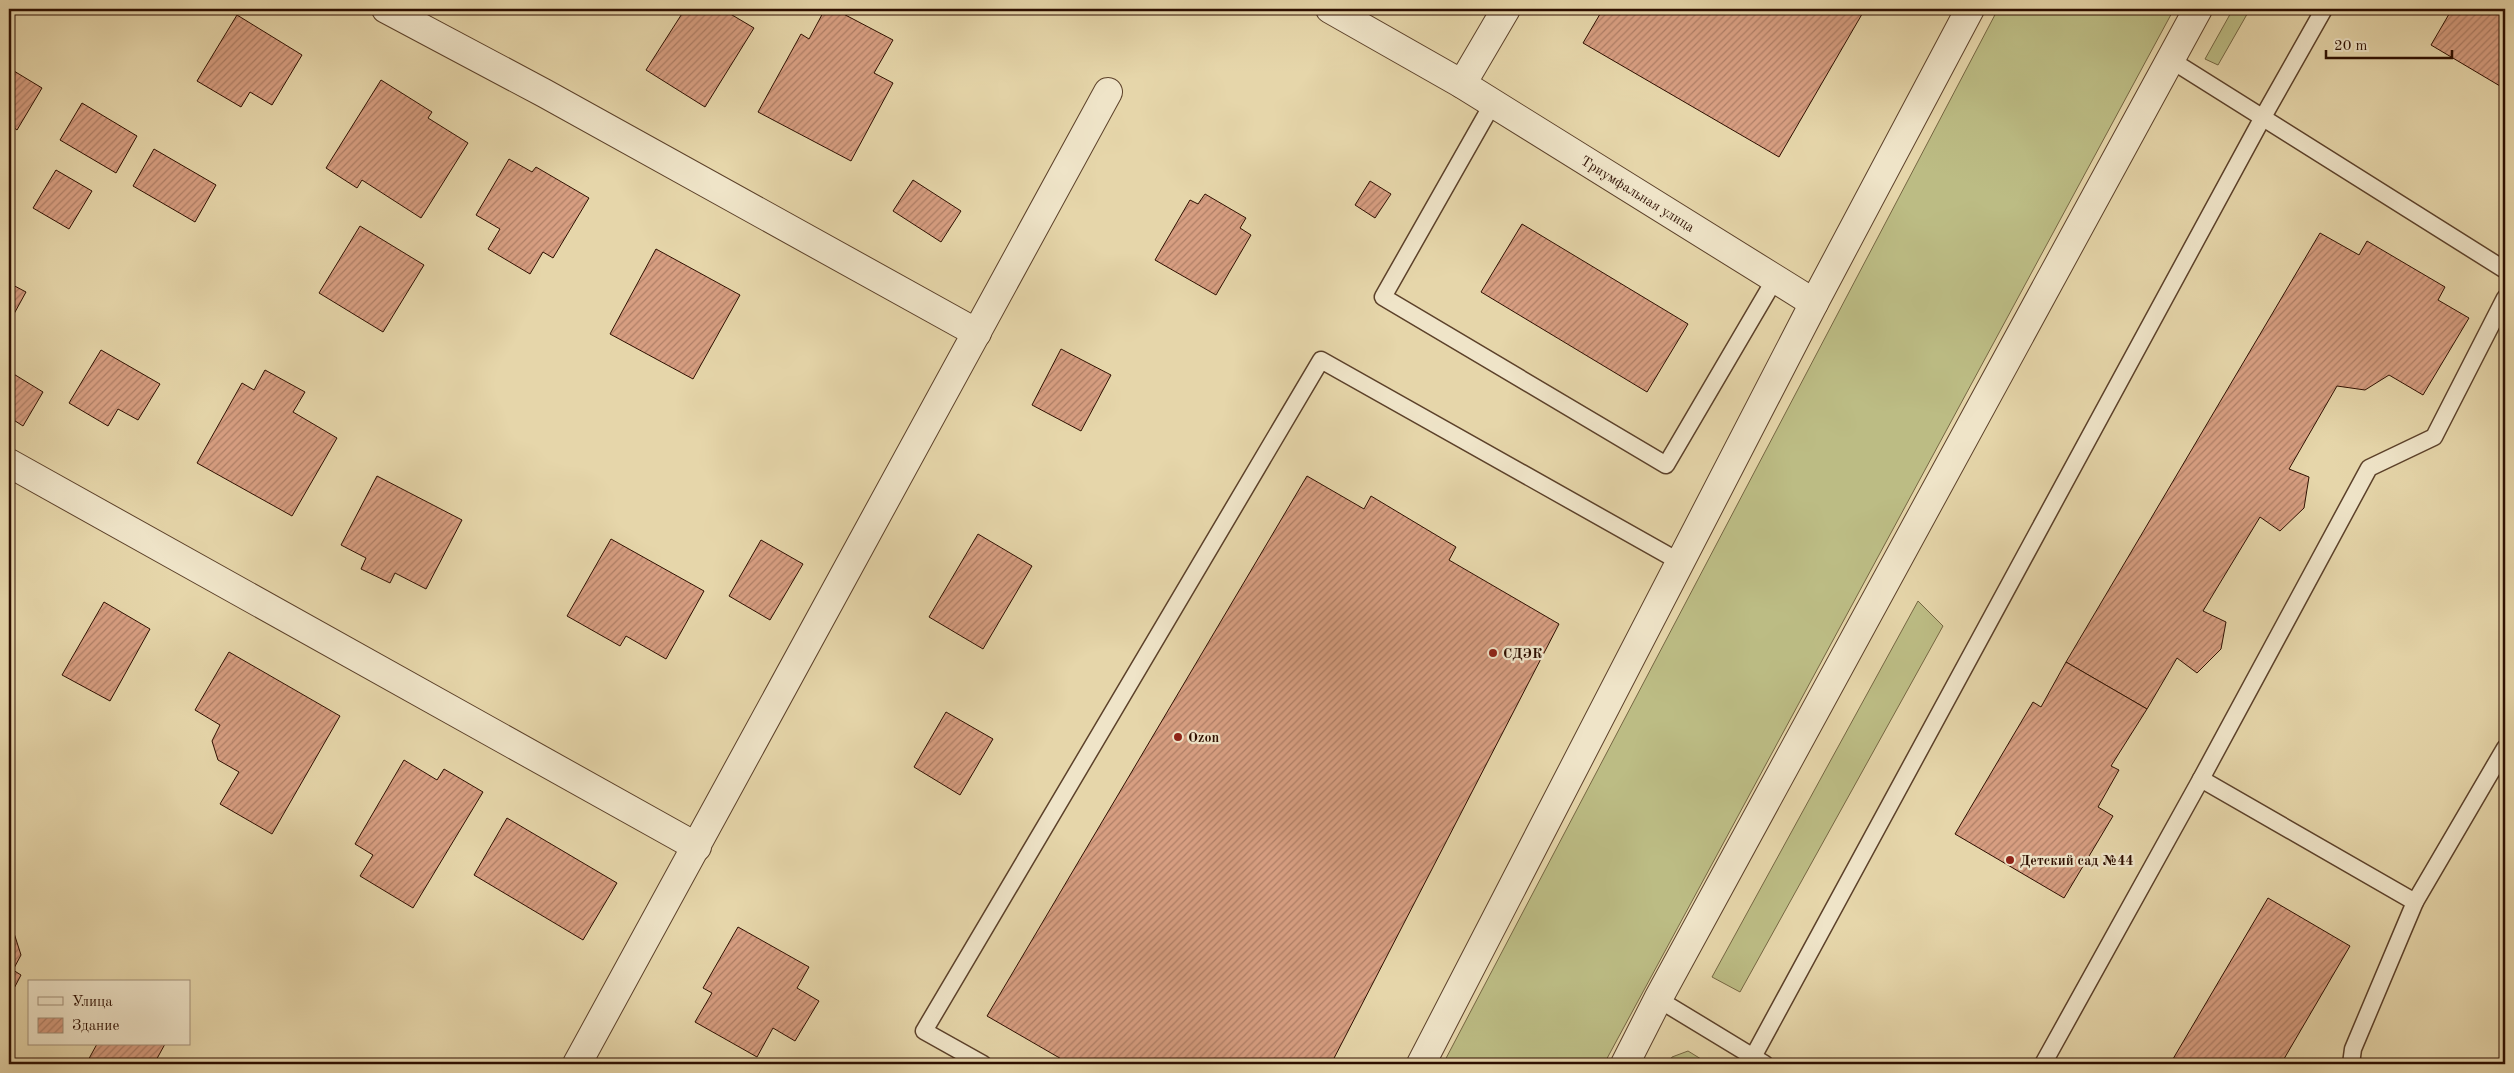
<svg xmlns="http://www.w3.org/2000/svg" width="2514" height="1073" font-family="'Old Standard TT',serif">
	<style>
		.grass { fill: #bcbc84; stroke: #756642 }
		.building { fill: url(#building-hatch); stroke: #2e0f00 }
		.lines { fill: none; stroke-linecap: round; stroke-linejoin: round }
		.lane-casing { stroke: #5c412a; stroke-width: 19 }
		.street-casing { stroke: #5c412a; stroke-width: 30 }
		.lane { stroke: #efe4c8; stroke-width: 16 }
		.street { stroke: #efe4c8; stroke-width: 28 }
		.poi-dot { fill: #8f2418; stroke: #efe4c8; stroke-width: 2 }
		.labels { text-anchor: middle; stroke-width: 4.5; stroke-linejoin: round; paint-order: stroke }
		.street-label { font-size: 14px; fill: #2e0f00; stroke: #efe4c8 }
		.poi-label { font-size: 14px; font-weight: bold; fill: #2e0f00; stroke: #efe4c8; text-anchor: start }
	</style>
	<defs>
		<pattern id="building-hatch" width="6" height="6" patternUnits="userSpaceOnUse" patternTransform="scale(1.25)"><rect width="6" height="6" fill="#d79e81"/><path d="M-1 1l2-2M0 6l6-6M5 7l2-2" fill="none" stroke="#af7f67"/></pattern>
	</defs>
	<rect width="100%" height="100%" fill="#e6d6aa"/>
	<filter id="stains"><feTurbulence type="fractalNoise" baseFrequency=".004" numOctaves="4"/><feColorMatrix values="0 0 0 0 .2 0 0 0 0 .09 0 0 0 0 .02 0 0 0 .5 -.17"/></filter>
	<radialGradient id="worn" r=".72"><stop offset=".6" stop-color="#630" stop-opacity="0"/><stop offset="1" stop-color="#630" stop-opacity=".3"/></radialGradient>
	<g class="grass">
		<polygon points="1998,9 2174,9 1604,1064 1443,1064"/>
		<polygon points="2233,9 2250,9 2218,65 2205,59"/>
		<polygon points="1918,601 1943,626 1740,992 1712,977"/>
		<polygon points="1688,1051 1701,1059 1698,1064 1668,1064 1672,1057"/>
	</g>
	<g class="building">
		<polygon points="685,9 722,9 754,28 705,107 646,70"/>
		<polygon points="825,9 834,9 893,40 874,73 893,83 851,161 758,112 801,34 809,39"/>
		<polygon points="1603,9 1865,9 1779,157 1583,43"/>
		<polygon points="2452,9 2505,9 2505,89 2431,45"/>
		<polygon points="237,15 302,55 272,105 250,92 241,107 197,81"/>
		<polygon points="9,68 42,88 17,130 9,124"/>
		<polygon points="381,80 432,112 428,118 468,143 421,218 362,180 357,188 326,168"/>
		<polygon points="82,103 137,136 116,173 60,140"/>
		<polygon points="154,149 216,185 195,222 133,186"/>
		<polygon points="509,159 532,172 536,167 589,198 553,258 543,252 530,274 488,249 500,229 476,215"/>
		<polygon points="56,170 92,191 69,229 33,208"/>
		<polygon points="913,180 961,211 941,242 893,211"/>
		<polygon points="1370,181 1391,194 1375,218 1355,205"/>
		<polygon points="1205,194 1246,218 1240,228 1251,235 1216,295 1155,260 1190,200 1198,204"/>
		<polygon points="1522,224 1688,324 1647,392 1481,292"/>
		<polygon points="360,226 424,265 383,332 319,293"/>
		<polygon points="2320,233 2359,255 2367,241 2445,287 2438,300 2469,318 2423,395 2389,375 2365,390 2337,386 2289,469 2309,477 2304,508 2280,531 2260,517 2203,611 2226,622 2221,649 2197,673 2177,658 2147,709 2066,662"/>
		<polygon points="656,249 740,295 693,379 610,334"/>
		<polygon points="9,283 26,292 9,323"/>
		<polygon points="1061,349 1111,375 1081,431 1032,405"/>
		<polygon points="101,350 160,384 138,420 118,409 108,426 69,403"/>
		<polygon points="265,370 305,392 293,412 337,438 292,516 197,463 242,383 254,390"/>
		<polygon points="12,373 43,392 23,426 9,417 9,377"/>
		<polygon points="377,476 462,520 426,589 395,573 390,583 361,569 366,558 341,545"/>
		<polygon points="1307,476 1364,509 1371,496 1456,547 1449,560 1559,624 1331,1064 1070,1064 987,1016"/>
		<polygon points="978,534 1032,566 983,649 929,617"/>
		<polygon points="611,539 704,591 666,659 626,636 620,646 567,616"/>
		<polygon points="761,540 803,564 770,620 729,596"/>
		<polygon points="104,602 150,629 110,701 62,675"/>
		<polygon points="229,652 340,716 272,834 220,804 239,772 218,760 212,741 220,725 195,710"/>
		<polygon points="2066,662 2147,709 2111,766 2119,770 2098,807 2113,816 2064,898 1955,834 2033,702 2041,707"/>
		<polygon points="946,712 993,739 960,795 914,767"/>
		<polygon points="404,760 437,780 444,769 483,792 413,908 360,876 373,855 355,844"/>
		<polygon points="507,818 617,883 583,940 474,875"/>
		<polygon points="2268,898 2350,946 2281,1064 2170,1064"/>
		<polygon points="738,927 809,967 797,988 819,1001 795,1041 773,1028 757,1057 695,1022 712,993 703,988"/>
		<polygon points="9,928 13,930 21,955 13,970 21,975 9,998"/>
		<polygon points="97,1044 165,1044 154,1064 86,1064"/>
	</g>
	<g class="lines">
		<defs>
			<g id="lane">
				<polyline points="2171,60 2505,270"/>
				<polyline points="1493,103 1383,297 1666,465 1775,279"/>
				<polyline points="2201,779 2415,902"/>
				<polyline points="1658,999 1765,1064"/>
				<polyline points="1753,1057 2263,117 2324,9"/>
				<polyline points="983,1064 924,1031 1321,360 1680,562"/>
				<polyline points="2043,1064 2201,779 2369,468 2434,437 2505,298"/>
				<polyline points="2351,1064 2353,1049 2415,902 2505,748"/>
			</g>
			<g id="street">
				<polyline points="386,9 544,93 977,333"/>
				<path id="s1" d="M1330 9 1462 84 1814 303"/>
				<polyline points="1462,84 1506,9"/>
				<polyline points="9,463 697,847"/>
				<polyline points="577,1064 1108,92"/>
				<polyline points="1421,1064 1814,303 1970,9"/>
				<polyline points="1625,1064 1658,999 2198,9"/>
			</g>
		</defs>
		<use href="#lane" class="lane-casing"/>
		<use href="#street" class="street-casing"/>
		<use href="#lane" class="lane"/>
		<use href="#street" class="street"/>
	</g>
	<g class="poi-dot">
		<circle cx="1493" cy="653" r="5"/>
		<circle cx="1178" cy="737" r="5"/>
		<circle cx="2010" cy="860" r="5"/>
	</g>
	<g class="labels">
		<g class="street-label">
			<text dy="5" stroke="none"><textPath href="#s1" startOffset="359">Триумфальная улица</textPath></text>
		</g>
		<g class="poi-label">
			<text x="1503" y="658">СДЭК</text>
			<text x="1188" y="742">Ozon</text>
			<text x="2020" y="865">Детский сад №44</text>
		</g>
	</g>
	<rect width="2514" height="1073" fill="none" stroke="#e6d6aa" stroke-width="30"/>
	<rect x="10" y="10" width="2494" height="1053" fill="none" stroke="#2e0f00" stroke-width="2.5"/>
	<rect x="15" y="15" width="2484" height="1043" fill="none" stroke="#2e0f00"/>
	<rect x="28" y="980" width="162" height="65" fill="#efe4c8" stroke="#a28f78"/>
	<rect x="38" y="997" width="25" height="8" fill="#efe4c8" stroke="#a28f78"/>
	<text x="72" y="1006" font-size="15" fill="#2e0f00">Улица</text>
	<rect x="38" y="1018" width="25" height="15" fill="url(#building-hatch)" stroke="#a28f78"/>
	<text x="72" y="1030" font-size="15" fill="#2e0f00">Здание</text>
	<path d="M2326 50v8h126v-8" fill="none" stroke="#2e0f00" stroke-width="2.5"/>
	<text x="2334" y="50" font-size="15" fill="#2e0f00" stroke="#efe4c8" stroke-width="4" paint-order="stroke">20 m</text>
	<rect width="100%" height="100%" filter="url(#stains)"/>
	<rect width="100%" height="100%" fill="url(#worn)"/>
</svg>
